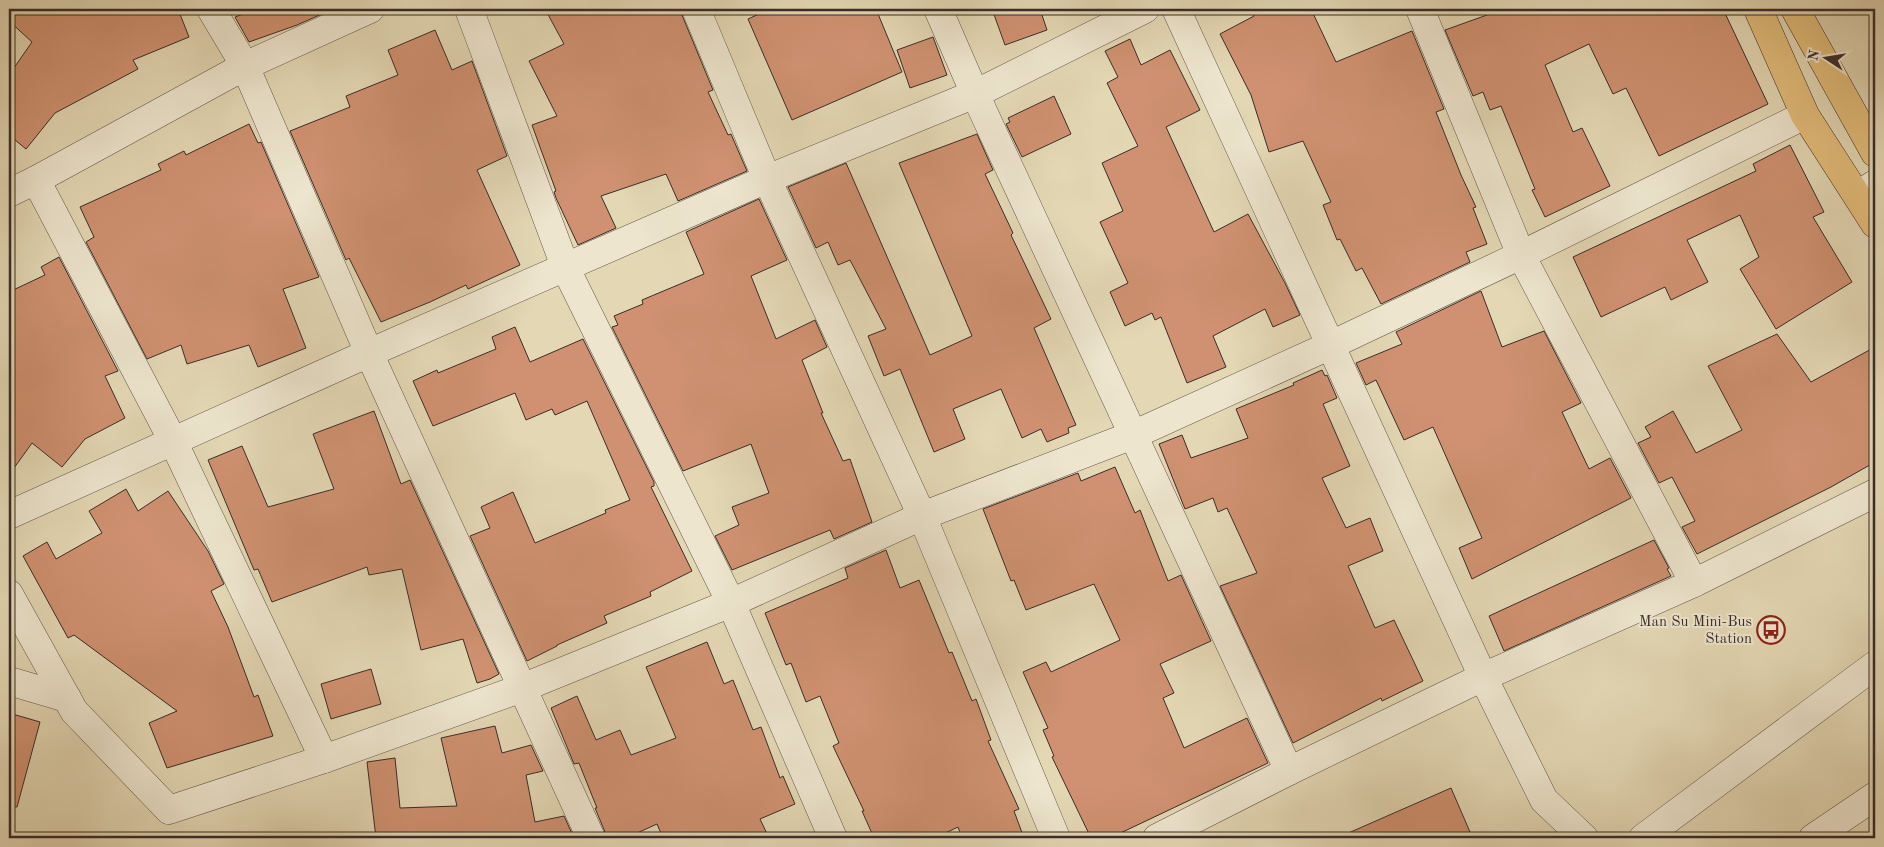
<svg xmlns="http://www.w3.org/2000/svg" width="1884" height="847" font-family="'Old Standard TT',serif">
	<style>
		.building { fill: #cf9171; stroke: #3a2d28 }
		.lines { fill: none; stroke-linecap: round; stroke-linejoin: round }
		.minor-casing { stroke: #64584b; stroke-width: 29 }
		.major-casing { stroke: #3a2d28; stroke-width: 29 }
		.minor { stroke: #ede5ce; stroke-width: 28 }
		.major { stroke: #e2bc7a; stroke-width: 28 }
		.labels { text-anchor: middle; stroke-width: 4; stroke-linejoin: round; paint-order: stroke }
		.poi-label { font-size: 15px; fill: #3a2d28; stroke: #ede5ce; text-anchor: end }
	</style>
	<rect width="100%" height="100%" fill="#e3d7b4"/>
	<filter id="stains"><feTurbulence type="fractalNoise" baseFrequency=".004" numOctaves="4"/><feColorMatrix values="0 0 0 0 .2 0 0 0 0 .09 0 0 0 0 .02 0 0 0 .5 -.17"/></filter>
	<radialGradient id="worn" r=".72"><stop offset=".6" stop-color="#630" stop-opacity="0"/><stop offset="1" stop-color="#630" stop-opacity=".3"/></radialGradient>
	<g class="building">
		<polygon points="9,9 178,9 189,37 133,60 138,69 55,113 26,149 9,135 9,75 32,42 9,21"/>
		<polygon points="257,9 333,9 297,25 249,42 235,17"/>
		<polygon points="545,9 681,9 682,15 713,90 708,92 728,135 731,134 747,171 678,201 666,174 601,196 616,228 578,245 556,198 554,192 556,191 532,125 557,116 529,61 564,44"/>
		<polygon points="770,9 876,9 902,72 792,120 748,19"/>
		<polygon points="992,9 1040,9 1047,30 1005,45"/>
		<polygon points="1250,9 1311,9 1336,62 1412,31 1444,109 1436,112 1461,175 1476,207 1473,208 1487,244 1466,252 1470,262 1381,304 1362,268 1356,271 1340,239 1337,240 1323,205 1331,202 1303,141 1269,152 1251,95 1220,34 1254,16"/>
		<polygon points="1484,9 1723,9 1768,104 1659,156 1626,88 1613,94 1589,44 1545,65 1573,132 1582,128 1610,186 1545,217 1532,190 1535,189 1501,106 1490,110 1483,92 1473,96 1445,30 1487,15"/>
		<polygon points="435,30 452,70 472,61 507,156 477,170 520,265 468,289 466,285 430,302 381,322 349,258 346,260 290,131 350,107 346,96 398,75 388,50"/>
		<polygon points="933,37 947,75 910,88 897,50"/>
		<polygon points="1130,39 1141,65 1170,50 1200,110 1166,127 1214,232 1248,214 1285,283 1300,315 1273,327 1265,309 1213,336 1226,367 1187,383 1161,317 1155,320 1152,313 1125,326 1110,292 1128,283 1100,222 1123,211 1102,163 1138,146 1107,83 1118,77 1105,51"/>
		<polygon points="1054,96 1071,134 1022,157 1006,124 1010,122 1008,118"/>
		<polygon points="249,124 258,143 261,142 319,277 283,289 306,348 258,367 249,345 187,364 181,345 147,359 86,242 94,237 80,207 161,170 158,164 184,151 186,155"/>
		<polygon points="977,134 993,170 985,174 1013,233 1011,235 1051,319 1034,328 1076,425 1068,428 1069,433 1047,442 1041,429 1022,438 1001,389 953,409 965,439 934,452 900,369 884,376 868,336 886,329 850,260 838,265 828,242 816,248 788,187 846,163 930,355 972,336 899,163"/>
		<polygon points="1790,145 1824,212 1813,217 1852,282 1776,329 1740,269 1759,257 1740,215 1687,240 1708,282 1671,300 1665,287 1601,317 1573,257 1756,171 1753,164"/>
		<polygon points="759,199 787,260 751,276 776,339 815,320 827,347 802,360 823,413 821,413 843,461 850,459 872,522 834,539 830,530 732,570 715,536 739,525 732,507 769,493 751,444 683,471 612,327 618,325 614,316 643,304 642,300 704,274 686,232"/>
		<polygon points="59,257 118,371 105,376 125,418 85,439 62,467 32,443 9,475 9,292 45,275 41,267"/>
		<polygon points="1481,291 1502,347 1544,331 1581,403 1562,412 1589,469 1610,458 1631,498 1472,579 1459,548 1482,538 1433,427 1404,440 1376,380 1366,385 1356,363 1402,344 1396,332"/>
		<polygon points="515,327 530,362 583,339 654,482 654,486 651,487 692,571 650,592 651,596 604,616 607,623 557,645 557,646 527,661 470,536 490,528 481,507 513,492 535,543 606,513 605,510 630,500 587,401 555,415 552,409 526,420 515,393 433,426 413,381 437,370 438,373 496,349 492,337"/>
		<polygon points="1777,334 1811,382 1875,347 1875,462 1831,487 1697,554 1682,527 1695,521 1672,477 1659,483 1638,443 1651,437 1645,427 1673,411 1696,453 1742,430 1708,366"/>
		<polygon points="1322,370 1325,376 1327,375 1337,398 1323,404 1350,466 1322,478 1346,528 1370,518 1383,551 1348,566 1375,628 1394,620 1423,681 1382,701 1381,698 1293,743 1220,586 1257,573 1227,508 1218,512 1213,498 1185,509 1159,444 1182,435 1191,458 1248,438 1236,409 1294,385 1293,383"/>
		<polygon points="374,411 401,484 410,480 499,674 490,679 477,683 463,639 421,650 402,569 369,575 367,567 272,602 258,569 254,570 208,460 242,446 268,507 334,489 313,434"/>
		<polygon points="1115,467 1135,513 1140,510 1168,581 1181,575 1211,641 1160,664 1174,693 1163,698 1184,748 1247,718 1268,763 1110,838 1091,838 1052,757 1054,756 1043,730 1048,728 1023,672 1046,662 1051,672 1120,640 1094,584 1026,610 1014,580 1011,581 983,509 1078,473 1081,481"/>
		<polygon points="126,489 138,511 168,491 208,551 224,584 211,591 228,627 254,697 258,695 273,736 167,768 149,723 177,711 74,635 68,638 23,556 47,542 56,559 102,533 89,511"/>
		<polygon points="1654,540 1669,568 1667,569 1671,576 1504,651 1489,616"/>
		<polygon points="886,550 900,588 919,580 949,653 952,652 972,701 976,699 991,740 988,741 1019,809 1014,811 1024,838 962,838 958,827 935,838 874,838 862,811 864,811 833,746 839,743 820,696 806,702 791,663 786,665 765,613 848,578 845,568"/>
		<polygon points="707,642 724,684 733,680 753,730 761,727 780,778 783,776 795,804 760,819 769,838 663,838 657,824 626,838 606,838 605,832 595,808 597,808 579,763 574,764 551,708 577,696 596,740 620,730 631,755 676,738 646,667"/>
		<polygon points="371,669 381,704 331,719 321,684"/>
		<polygon points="9,713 40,722 17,807 9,806"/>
		<polygon points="495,726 502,753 531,745 543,771 526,775 535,822 564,816 574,838 376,838 367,762 395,758 400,808 457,806 441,738"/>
		<polygon points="1451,788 1470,832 1455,838 1337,838"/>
	</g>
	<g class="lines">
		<defs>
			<g id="minor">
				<polyline points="211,9 245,66 369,353 591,838"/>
				<polyline points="469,9 566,269 731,603 833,838"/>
				<polyline points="696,9 767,179 922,516 1056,838"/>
				<polyline points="938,9 975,94 1289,771"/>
				<polyline points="1176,9 1483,677 1544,800 1584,838"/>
				<polyline points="1420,9 1521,255 1694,583"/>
				<polyline points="36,180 173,441 324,759"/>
				<polyline points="9,193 36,180 245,66 370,9"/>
				<polyline points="1858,195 1875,184"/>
				<polyline points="9,515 369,353 767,179 975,94 1145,9"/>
				<polyline points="9,594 74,711 169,810 324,759 522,688 731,603 922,516 1133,435 1331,345 1521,255 1805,115"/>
				<polyline points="9,681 67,698"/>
				<polyline points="1157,838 1289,771 1483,677 1694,583 1875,493"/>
				<polyline points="1643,838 1875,665"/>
				<polyline points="1813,838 1875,796"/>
			</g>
			<g id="major">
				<polyline points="1758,9 1805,115 1875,224"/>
				<polyline points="1795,9 1875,153"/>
			</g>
		</defs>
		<use href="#minor" class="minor-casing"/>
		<use href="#major" class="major-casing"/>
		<use href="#minor" class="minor"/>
		<use href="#major" class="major"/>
	</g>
	<defs>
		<symbol id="bus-ring" viewBox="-11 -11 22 22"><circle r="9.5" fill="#ede5ce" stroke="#8f2418" stroke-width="1.5"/><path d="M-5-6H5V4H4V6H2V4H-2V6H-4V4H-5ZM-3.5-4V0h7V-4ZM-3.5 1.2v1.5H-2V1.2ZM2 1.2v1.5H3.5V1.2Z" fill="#8f2418"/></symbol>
	</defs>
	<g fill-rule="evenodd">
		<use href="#bus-ring" x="1755" y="614" width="32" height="32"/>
	</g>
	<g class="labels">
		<g class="poi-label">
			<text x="1752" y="626">Man Su Mini-Bus<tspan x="1752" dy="17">Station</tspan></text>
		</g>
	</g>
	<rect width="1884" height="847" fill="none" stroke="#e3d7b4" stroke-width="30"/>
	<rect x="10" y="10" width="1864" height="827" fill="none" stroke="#3a2d28" stroke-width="2.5"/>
	<rect x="15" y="15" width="1854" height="817" fill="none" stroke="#3a2d28"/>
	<g transform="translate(1826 58) rotate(282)" stroke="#ede5ce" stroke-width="4" paint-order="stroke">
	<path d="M0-4L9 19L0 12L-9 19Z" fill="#3a2d28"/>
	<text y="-8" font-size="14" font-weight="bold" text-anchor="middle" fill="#3a2d28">N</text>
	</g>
	<rect width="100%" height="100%" filter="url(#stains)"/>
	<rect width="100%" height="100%" fill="url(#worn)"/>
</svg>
